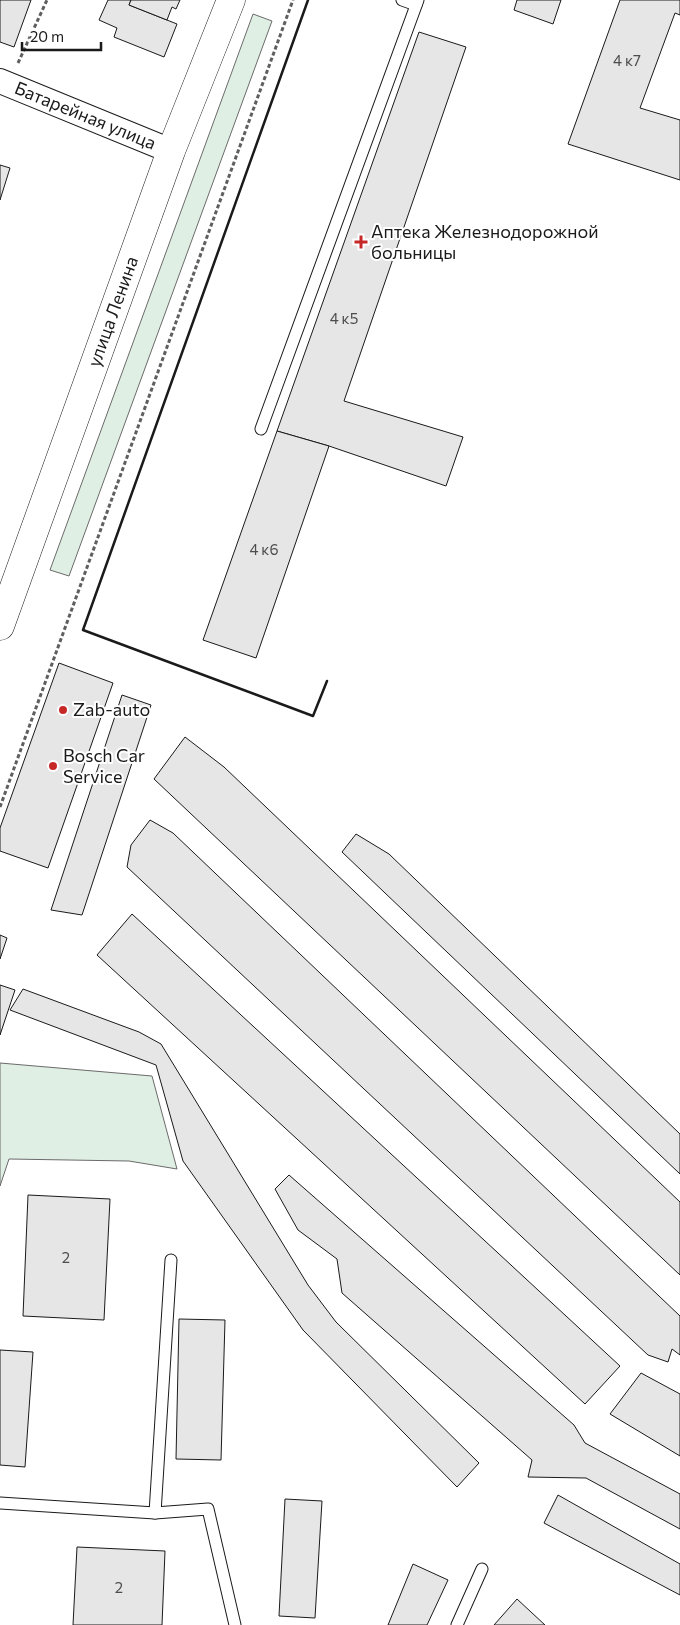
<svg xmlns="http://www.w3.org/2000/svg" width="680" height="1625" font-family="Commissioner,sans-serif">
	<style>
		.green { fill: #e0efe3; stroke: #6a6a6a }
		.building { fill: #e6e6e6; stroke: #1a1a1a }
		.lines { fill: none; stroke-linecap: round; stroke-linejoin: round }
		.service-casing { stroke: #1a1a1a; stroke-width: 13 }
		.minor-casing { stroke: #1a1a1a; stroke-width: 26 }
		.secondary-casing { stroke: #1a1a1a; stroke-width: 29 }
		.path { stroke: #5f5f5f; stroke-width: 3; stroke-dasharray: 4 2.5; stroke-linecap: butt }
		.service { stroke: #fff; stroke-width: 11 }
		.minor { stroke: #fff; stroke-width: 24 }
		.secondary { stroke: #fff; stroke-width: 28 }
		.wall { stroke: #1a1a1a; stroke-width: 2.5 }
		.poi-dot { fill: #c62828; stroke: #fff; stroke-width: 2 }
		.labels { text-anchor: middle; stroke-width: 4; stroke-linejoin: round; paint-order: stroke }
		.number-label { font-size: 15px; fill: #4d4d4d }
		.street-label { font-size: 18px; fill: #1a1a1a; stroke: #fff }
		.poi-label { font-size: 18px; fill: #1a1a1a; stroke: #fff; text-anchor: start }
	</style>
	<rect width="100%" height="100%" fill="#fff"/>
	<g class="green">
		<polygon points="253,14 272,21 69,576 50,570"/>
		<polygon points="0,1063 152,1076 177,1169 129,1161 9,1159 0,1186"/>
	</g>
	<g class="building">
		<polygon points="0,0 31,0 14,47 0,42"/>
		<polygon points="108,0 131,0 129,5 177,24 164,57 114,37 117,28 99,20"/>
		<polygon points="131,0 180,0 176,9 172,7 167,20 129,5"/>
		<polygon points="517,0 561,0 553,24 514,10"/>
		<polygon points="620,0 680,0 680,15 675,13 640,108 680,120 680,180 568,144"/>
		<polygon points="419,32 466,47 344,401 463,437 446,486 329,446 277,431"/>
		<polygon points="0,165 10,168 0,200"/>
		<polygon points="277,431 329,446 256,658 203,640"/>
		<polygon points="59,663 113,683 48,868 0,851 0,828"/>
		<polygon points="122,695 151,705 82,915 51,910"/>
		<polygon points="185,737 224,767 680,1202 680,1275 154,779"/>
		<polygon points="150,820 173,833 680,1316 680,1355 672,1349 668,1362 648,1355 127,867 131,845"/>
		<polygon points="356,834 389,854 680,1134 680,1174 342,852"/>
		<polygon points="132,914 620,1366 585,1404 97,955"/>
		<polygon points="0,935 7,938 0,959"/>
		<polygon points="0,985 15,990 0,1035"/>
		<polygon points="23,989 139,1032 161,1044 308,1285 336,1322 479,1463 457,1487 303,1330 183,1161 156,1065 10,1010"/>
		<polygon points="289,1175 574,1425 585,1443 680,1494 680,1529 586,1478 528,1477 532,1460 342,1293 337,1259 298,1230 275,1189"/>
		<polygon points="28,1195 110,1199 104,1320 23,1316"/>
		<polygon points="179,1319 225,1320 221,1460 176,1459"/>
		<polygon points="0,1350 33,1352 25,1467 0,1465"/>
		<polygon points="641,1373 680,1394 680,1456 610,1414"/>
		<polygon points="558,1495 680,1564 680,1595 544,1523"/>
		<polygon points="285,1499 322,1501 315,1618 279,1616"/>
		<polygon points="77,1547 165,1551 162,1625 73,1625"/>
		<polygon points="413,1564 448,1580 427,1625 388,1625"/>
		<polygon points="517,1599 545,1625 494,1625"/>
	</g>
	<g class="lines">
		<defs>
			<g id="service">
				<polyline points="402,0 416,5"/>
				<polyline points="261,429 418,0"/>
				<polyline points="0,1503 155,1513 171,1260"/>
				<polyline points="155,1513 208,1509 235,1625"/>
				<polyline points="457,1625 482,1569"/>
			</g>
			<g id="minor">
				<path id="s1" d="M0 81 171 151"/>
			</g>
			<g id="secondary">
				<path id="s2" d="M0 626 171 151 231 0"/>
			</g>
		</defs>
		<use href="#service" class="service-casing"/>
		<use href="#minor" class="minor-casing"/>
		<use href="#secondary" class="secondary-casing"/>
		<g class="path">
			<polyline points="18,63 47,0"/>
			<polyline points="0,807 293,0"/>
		</g>
		<use href="#service" class="service"/>
		<use href="#minor" class="minor"/>
		<use href="#secondary" class="secondary"/>
		<polyline class="wall" points="308,0 83,630 313,716 327,681"/>
	</g>
	<g class="poi-dot">
		<path d="M358.5 234.5h5v5h5v5h-5v5h-5v-5h-5v-5h5z"/>
		<circle cx="63" cy="710" r="5"/>
		<circle cx="53" cy="766" r="5"/>
	</g>
	<g class="labels">
		<g class="number-label">
			<text x="627" y="66">4 к7</text>
			<text x="344" y="324">4 к5</text>
			<text x="264" y="555">4 к6</text>
			<text x="66" y="1263">2</text>
			<text x="119" y="1593">2</text>
		</g>
		<g class="street-label">
			<text dy="6" stroke="none"><textPath href="#s1" startOffset="92">Батарейная улица</textPath></text>
			<text dy="6" stroke="none"><textPath href="#s2" startOffset="334">улица Ленина</textPath></text>
		</g>
		<g class="poi-label">
			<text x="371" y="238">Аптека Железнодорожной<tspan x="371" dy="21">больницы</tspan></text>
			<text x="73" y="716">Zab-auto</text>
			<text x="63" y="762">Bosch Car<tspan x="63" dy="21">Service</tspan></text>
		</g>
	</g>
	<path d="M22 42v8h79v-8" fill="none" stroke="#1a1a1a" stroke-width="2.5"/>
	<text x="30" y="42" font-size="15" fill="#1a1a1a" stroke="#ffffff" stroke-width="4" paint-order="stroke">20 m</text>
</svg>
